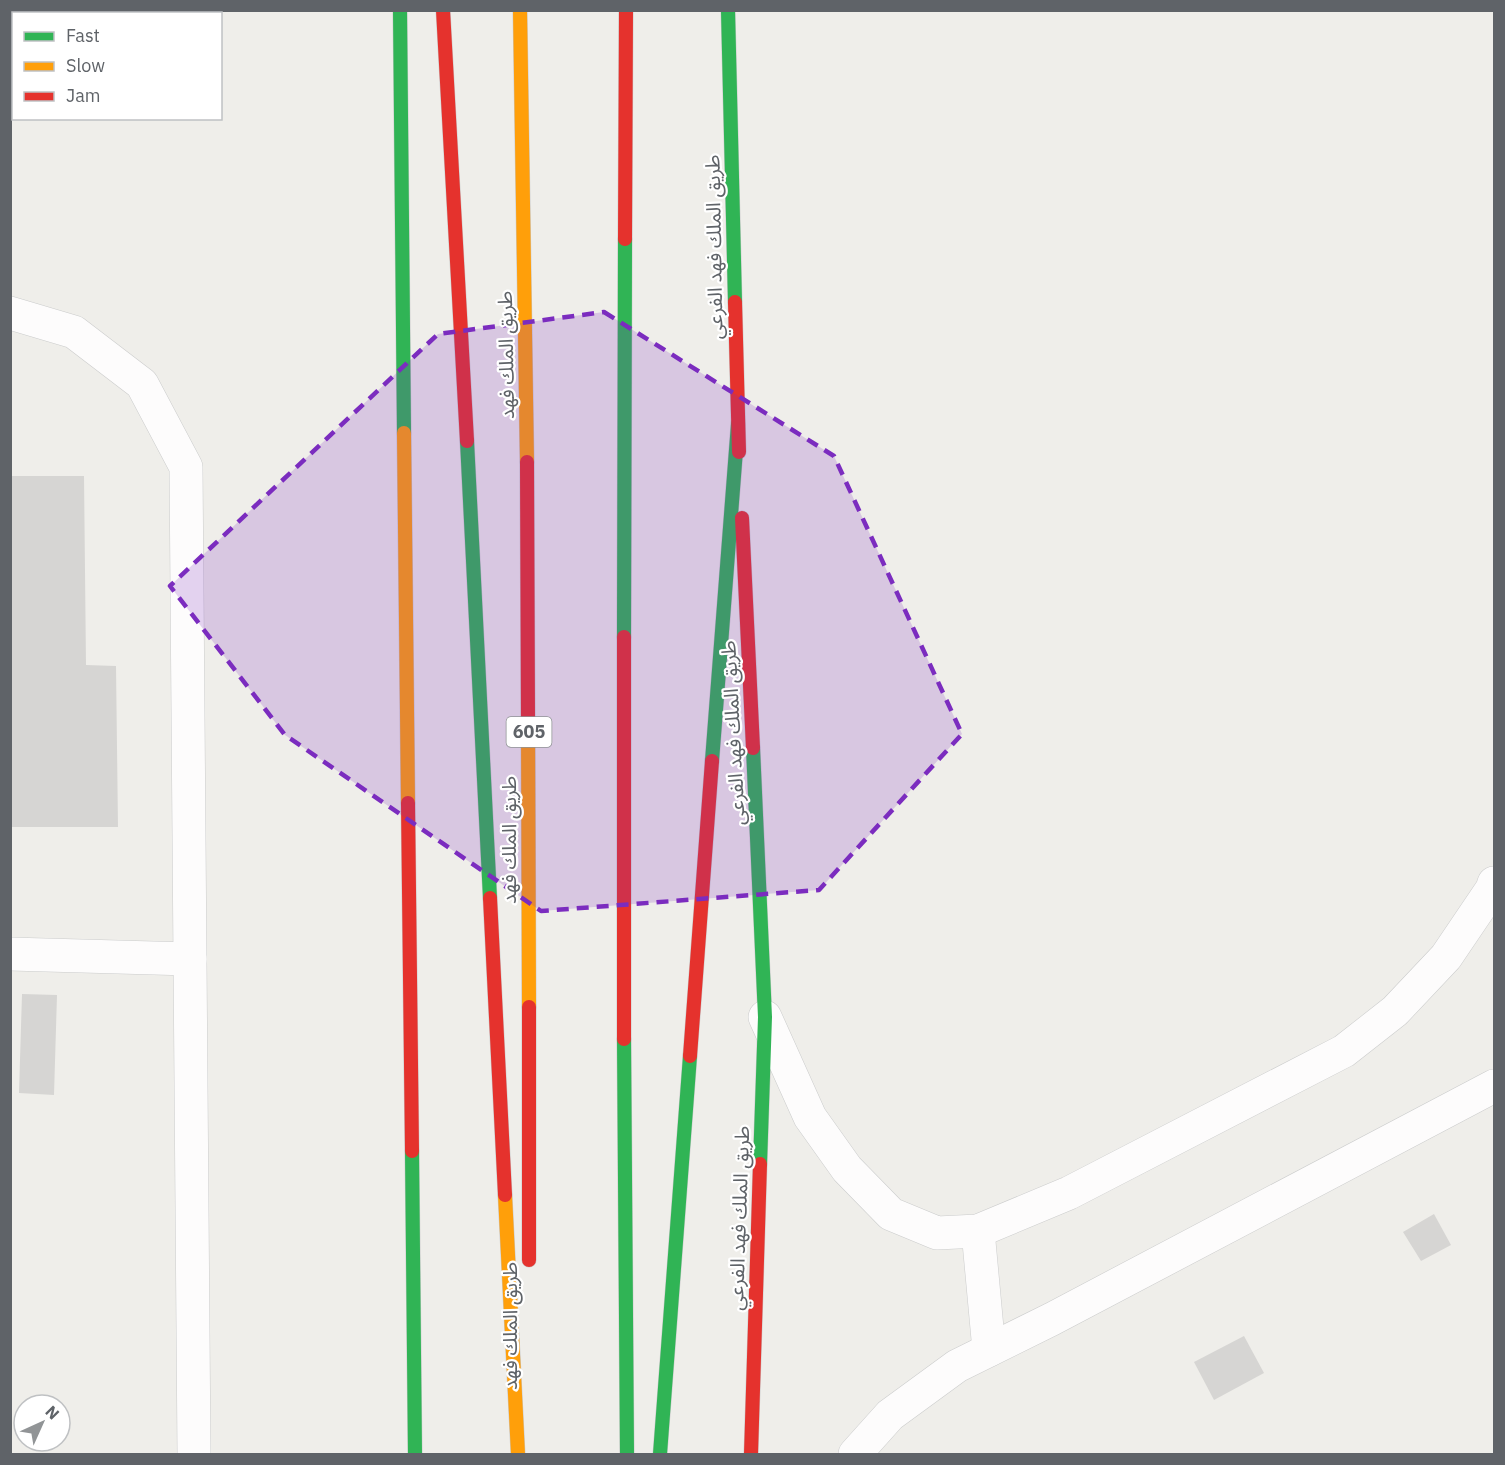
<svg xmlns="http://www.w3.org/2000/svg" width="1505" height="1465" font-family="'IBM Plex Sans','Noto Sans Arabic',sans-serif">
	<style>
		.building { fill: #d6d5d3 }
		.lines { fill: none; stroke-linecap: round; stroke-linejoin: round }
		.street-casing { stroke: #cbcccc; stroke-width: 34 }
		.fast-casing { stroke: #cacacb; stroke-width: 15 }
		.slow-casing { stroke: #cacacb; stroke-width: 15 }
		.jam-casing { stroke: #cacacb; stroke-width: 15 }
		.street { stroke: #fdfcfc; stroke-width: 33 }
		.fast { stroke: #30b455; stroke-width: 14 }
		.slow { stroke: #ff9f0a; stroke-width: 14 }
		.jam { stroke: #e5322d; stroke-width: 14 }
		.marked { fill: #7b2cbf; fill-opacity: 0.2; stroke: #7b2cbf; stroke-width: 4.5; stroke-dasharray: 12 8; stroke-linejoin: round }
		.labels { text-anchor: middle; stroke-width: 4.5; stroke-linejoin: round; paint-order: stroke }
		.shield { fill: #fff; stroke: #8f9295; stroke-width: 1.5 }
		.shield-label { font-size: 18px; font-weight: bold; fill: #5f6368 }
		.street-label { font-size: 20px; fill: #5f6368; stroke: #fff }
	</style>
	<rect width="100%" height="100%" fill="#efeeea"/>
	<g class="building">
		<polygon points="10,476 84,476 86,665 116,666 118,827 10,827"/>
		<polygon points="22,994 57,995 54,1095 19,1093"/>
		<polygon points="1434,1214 1451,1245 1421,1261 1403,1232"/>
		<polygon points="1244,1336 1264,1373 1214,1400 1194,1362"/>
	</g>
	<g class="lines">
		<defs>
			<g id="street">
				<polyline points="10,313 74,332 142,384 186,467 194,1454"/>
				<polyline points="10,954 190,959"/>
				<polyline points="765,1017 810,1117 847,1169 891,1214 937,1233 978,1231 1069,1193 1344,1051 1395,1011 1446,957 1492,889 1494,883"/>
				<polyline points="978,1231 989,1350"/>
				<polyline points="855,1454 890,1415 957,1366 1052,1319 1494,1086"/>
			</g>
			<g id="fast">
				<polyline points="400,10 404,433"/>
				<polyline points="728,10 735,302"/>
				<polyline points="467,441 490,898"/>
				<polyline points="624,637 625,239"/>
				<polyline points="753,748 765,1017 760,1164"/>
				<polyline points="712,761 738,424"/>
				<polyline points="624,1039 627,1454"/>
				<polyline points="412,1151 415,1454"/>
				<polyline points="660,1454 690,1056"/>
			</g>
			<g id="slow">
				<polyline points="520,10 527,462"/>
				<polyline points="404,433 408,803"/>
				<polyline points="528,719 529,1007"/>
				<polyline points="505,1195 518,1454"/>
			</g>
			<g id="jam">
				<polyline points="443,10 467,441"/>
				<polyline points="625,239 626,10"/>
				<polyline points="735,302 739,452"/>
				<polyline points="527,462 528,719"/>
				<polyline points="742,518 753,748"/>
				<polyline points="408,803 412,1151"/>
				<polyline points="490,898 505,1195"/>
				<polyline points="529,1007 529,1260"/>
				<polyline points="624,1039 624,637"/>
				<polyline points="690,1056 712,761"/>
				<polyline points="751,1454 760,1164"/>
			</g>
		</defs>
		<use href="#street" class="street-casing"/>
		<use href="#fast" class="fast-casing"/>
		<use href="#slow" class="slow-casing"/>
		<use href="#jam" class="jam-casing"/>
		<use href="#street" class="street"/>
		<use href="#fast" class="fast"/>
		<use href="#slow" class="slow"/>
		<use href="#jam" class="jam"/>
	</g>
	<path class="marked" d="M604 312 834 456 962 734 819 890 541 911 285 735 170 586 438 334Z"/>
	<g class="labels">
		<rect class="shield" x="506.5" y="717" width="45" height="30" rx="4.5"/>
		<g class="shield-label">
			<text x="529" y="738">605</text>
		</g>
		<g class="street-label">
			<text transform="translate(714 247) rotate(-91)" y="7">طريق الملك فهد الفرعي</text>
			<text transform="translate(506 355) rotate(-91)" y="7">طريق الملك فهد</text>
			<text transform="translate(733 733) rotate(-93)" y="7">طريق الملك فهد الفرعي</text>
			<text transform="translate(509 840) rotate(-90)" y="7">طريق الملك فهد</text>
			<text transform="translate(739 1218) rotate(-88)" y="7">طريق الملك فهد الفرعي</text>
			<text transform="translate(510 1326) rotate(-90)" y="7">طريق الملك فهد</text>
		</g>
	</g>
	<rect width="1505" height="1465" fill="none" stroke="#5f6368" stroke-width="24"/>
	<rect x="12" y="12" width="210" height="108" fill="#ffffff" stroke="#bfc1c3" stroke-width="1.5"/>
	<rect x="24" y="32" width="30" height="9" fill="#30b455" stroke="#bfc1c3" stroke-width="1.5"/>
	<text x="66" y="42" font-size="18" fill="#5f6368">Fast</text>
	<rect x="24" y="62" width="30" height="9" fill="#ff9f0a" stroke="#bfc1c3" stroke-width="1.5"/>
	<text x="66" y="72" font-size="18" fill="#5f6368">Slow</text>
	<rect x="24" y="92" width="30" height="9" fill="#e5322d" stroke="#bfc1c3" stroke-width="1.5"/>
	<text x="66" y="102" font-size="18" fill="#5f6368">Jam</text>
	<g transform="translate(42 1423) rotate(45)"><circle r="28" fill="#ffffff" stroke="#bfc1c3" stroke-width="1.5"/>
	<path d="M0-4.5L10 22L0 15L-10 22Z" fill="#919496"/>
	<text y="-9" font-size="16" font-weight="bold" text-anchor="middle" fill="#5f6368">N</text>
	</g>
</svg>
